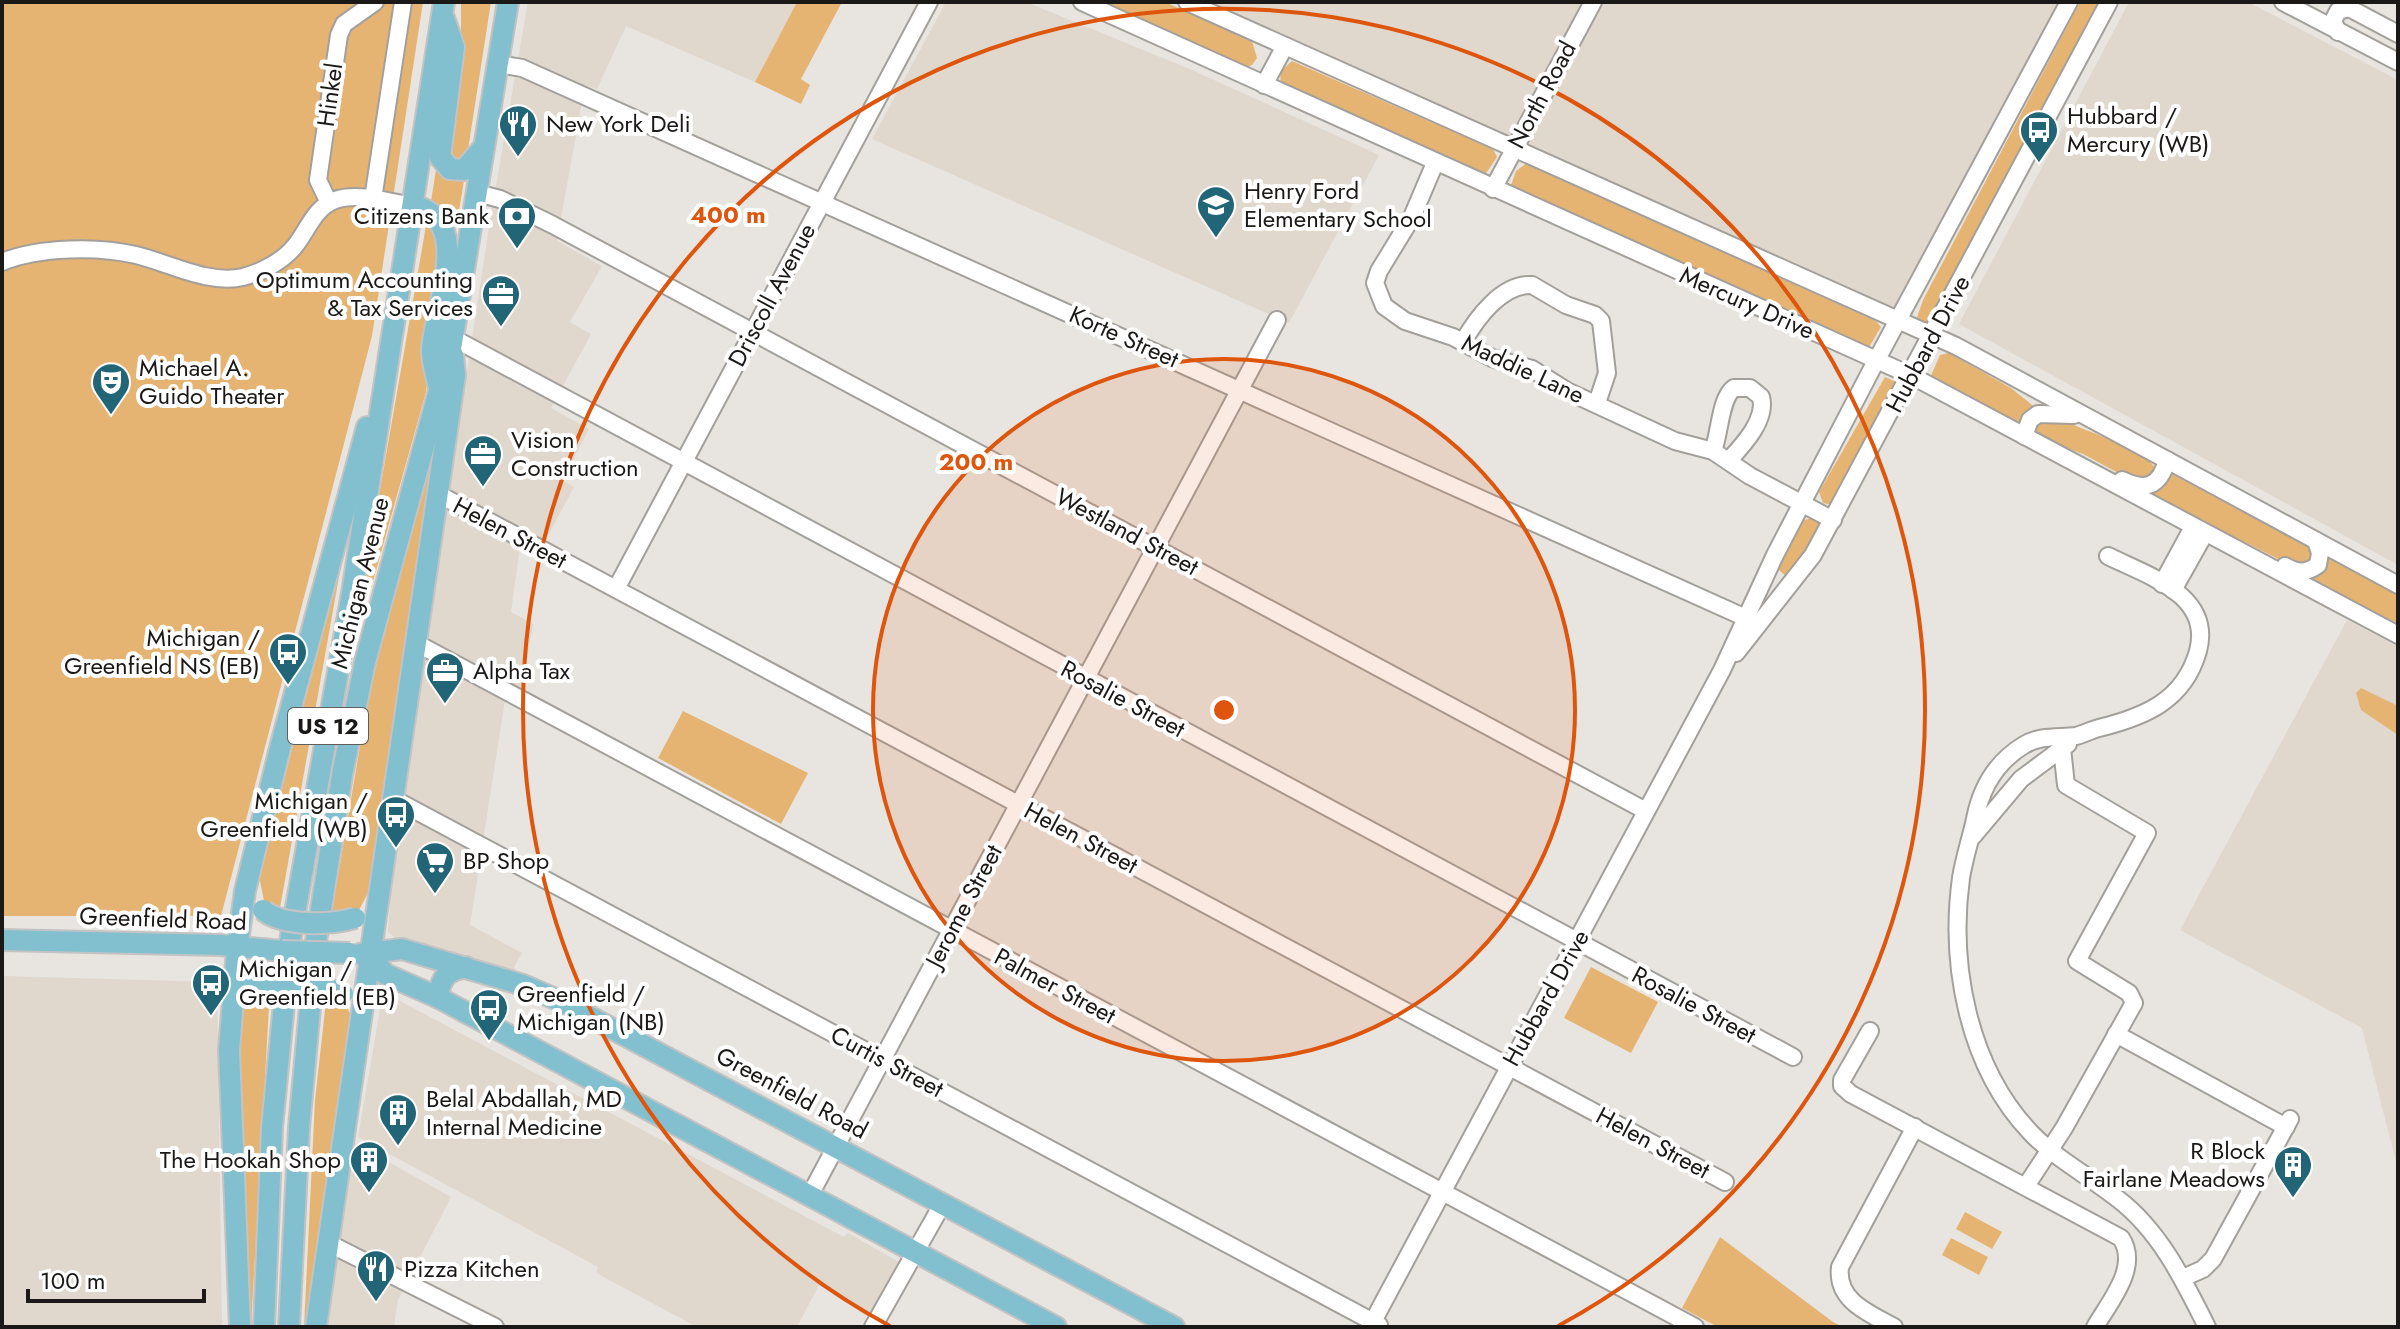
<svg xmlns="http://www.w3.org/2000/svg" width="2400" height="1329" font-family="Jost,sans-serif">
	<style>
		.built { fill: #e0d7cd }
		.green { fill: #e6b472 }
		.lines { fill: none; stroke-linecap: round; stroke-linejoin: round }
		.minor-casing { stroke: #a3a09c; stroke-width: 20 }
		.major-casing { stroke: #c4c3c3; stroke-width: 24 }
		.minor { stroke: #fff; stroke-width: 16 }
		.major { stroke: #83c0cf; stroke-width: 20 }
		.major-bridge-casing { stroke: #c4c3c3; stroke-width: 24; stroke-linecap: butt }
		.major-bridge { stroke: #83c0cf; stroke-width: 20 }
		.ring { fill: none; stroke: #de560d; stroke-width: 4 }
		.labels { text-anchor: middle; stroke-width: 8; stroke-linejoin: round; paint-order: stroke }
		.shield { fill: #fff; stroke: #5f5e5d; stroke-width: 2 }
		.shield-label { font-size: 22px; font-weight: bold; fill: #1b1918 }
		.street-label { font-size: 24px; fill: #1b1918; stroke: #fff }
		.poi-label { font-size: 24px; fill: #1b1918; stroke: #fff; text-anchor: start }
		.centre { fill: #de560d; stroke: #fff; stroke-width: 4 }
		.ring-label { font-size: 24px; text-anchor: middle; font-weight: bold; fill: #de560d; stroke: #fff; stroke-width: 8; stroke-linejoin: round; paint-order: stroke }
	</style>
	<rect width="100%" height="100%" fill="#e8e5e0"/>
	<g class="built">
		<polygon points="528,2 797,2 755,82 626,26 597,89 585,85 557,241 602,266 570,322 591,334 551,408 589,429 562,480 574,487 537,556 520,547 511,612 533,624 522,688 508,681 470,925 522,953 514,967 518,974 399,941 388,932 393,857 491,214"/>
		<polygon points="946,2 1026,2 1192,70 1379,155 1289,323 872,139"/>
		<polygon points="1206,2 2059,2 1896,309"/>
		<polygon points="2129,2 2248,2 2398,80 2398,565 1959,324"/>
		<polygon points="2347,620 2398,647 2398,1170 2362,1028 2180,930"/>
		<polygon points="2,976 217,982 222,1327 2,1327"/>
		<polygon points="383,992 844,1237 848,1233 899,1262 868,1317 819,1285 797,1327 697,1327 596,1273 598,1267 358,1137"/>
		<polygon points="355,1143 451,1197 398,1300 394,1327 327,1327"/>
	</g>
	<g class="green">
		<polygon points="2,2 423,2 372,336 221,916 2,916"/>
		<polygon points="461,2 491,2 467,156 457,163 445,150 461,44"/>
		<polygon points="797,2 842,2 801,79 810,85 801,104 755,82"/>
		<polygon points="1090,2 1165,2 1252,41 1257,58 1252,65 1242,69"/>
		<polygon points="2080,2 2102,2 1939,309 1926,325 1916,320 1923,300"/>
		<polygon points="1292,61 1493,149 1497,157 1483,178 1281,84 1280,72"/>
		<polygon points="1527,163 1876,321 1881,327 1868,349 1510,188 1516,171"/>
		<polygon points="436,170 453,180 464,181 455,235 431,201"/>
		<polygon points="427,220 444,248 426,392 363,617 358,616"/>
		<polygon points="1949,353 2011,388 2036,408 2024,428 1930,378 1940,355"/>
		<polygon points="1885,377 1896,382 1891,402 1832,505 1823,503 1819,492"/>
		<path d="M2059 419C2079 428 2154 453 2158 473L2135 482 2083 454 2036 437 2037 424 2043 420Z"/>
		<polygon points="435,436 439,436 369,891 359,910 331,917 369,693"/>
		<polygon points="2170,473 2311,548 2315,552 2313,564 2292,566 2247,543 2214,532 2149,495 2162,486"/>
		<polygon points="1812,518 1820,522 1822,530 1788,578 1779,570 1780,564 1804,520"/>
		<polygon points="343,554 280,908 264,901 259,876"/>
		<polygon points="2328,558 2398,595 2398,623 2341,600 2309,578 2316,575"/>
		<polygon points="2361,688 2398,706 2398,735 2361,710 2356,693"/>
		<polygon points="683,711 808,773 781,824 658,758"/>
		<polygon points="1591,967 1658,1002 1631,1053 1564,1018"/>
		<polygon points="270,989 251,1327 248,1327 239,1022 246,998"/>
		<polygon points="327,992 343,1000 353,1019 307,1327 304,1327 315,1100"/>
		<polygon points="1965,1212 2002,1232 1992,1249 1956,1229"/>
		<polygon points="1720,1237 1833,1322 1843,1327 1718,1327 1682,1308"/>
		<polygon points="1951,1238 1988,1257 1979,1275 1942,1255"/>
	</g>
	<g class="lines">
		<defs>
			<g id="minor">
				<polyline points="1082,2 1912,376 2398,635"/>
				<polyline points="1187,2 1956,346 2398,585"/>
				<polyline points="2283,2 2398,62"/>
				<polyline points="2338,32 2333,21 2338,11 2349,8 2398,34"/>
				<polyline points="499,64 522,68 1746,618"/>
				<polyline points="1264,85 1285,46"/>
				<polyline points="1435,163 1412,217 1379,271 1375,283 1384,306 1405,321 1453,337 1492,358 1532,369 1567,391 1675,441 1713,451 1750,476 1833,520"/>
				<polyline points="1493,189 1593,2"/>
				<polyline points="477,193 500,199 553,225 1646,811"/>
				<polyline points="373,199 403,2"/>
				<polyline points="329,203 318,180 339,35 344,24 375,2"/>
				<path d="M2 262C39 247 98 246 136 255 169 263 209 285 243 277 262 272 283 261 295 246 308 230 314 208 335 200 358 192 389 202 413 206"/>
				<polyline points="453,338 1793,1057"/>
				<path d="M1463 342C1476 319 1502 283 1532 285L1566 305 1595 315 1601 321 1607 373 1597 403"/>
				<polyline points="2024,436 2030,420 2038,414 2074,415"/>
				<path d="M1713 451C1720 433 1720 398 1734 388H1750L1761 397C1767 419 1744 444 1730 459"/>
				<path d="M2122 480C2146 492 2160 486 2167 460"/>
				<polyline points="438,494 1725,1182"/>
				<path d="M2108 556C2148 576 2213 595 2198 651 2184 701 2144 717 2099 728 2091 730 2084 734 2076 736 2057 738 2041 735 2024 745 1996 762 1981 788 1975 819 1971 838 1964 858 1961 878 1949 965 1968 1067 2031 1133 2056 1159 2089 1176 2118 1199 2160 1231 2184 1281 2207 1327"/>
				<path d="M2285 566C2298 573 2305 574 2318 565L2320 553 2316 541"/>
				<polyline points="2162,584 2193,527"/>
				<polyline points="616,589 929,2"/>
				<polyline points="2173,590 2205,533"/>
				<polyline points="416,643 1695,1327"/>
				<polyline points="1736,653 1813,555 2109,2"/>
				<polyline points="392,798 1379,1325"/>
				<polyline points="1973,836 2021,779 2068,744"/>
				<path d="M1870 1031 1842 1080V1086L1851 1094 2121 1238C2140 1267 2110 1301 2095 1327"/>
				<polyline points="2116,1034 2286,1127"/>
				<polyline points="2026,1186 2064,1128 2134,1003 2129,993 2077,961 2147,833 2066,785 2062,748"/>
				<polyline points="810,1195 1277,320"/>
				<polyline points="328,1243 495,1327"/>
				<polyline points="2183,1278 2203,1269 2213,1259 2290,1119"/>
				<polyline points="873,1327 943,1203"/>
				<polyline points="1370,1327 1722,670 1775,555 1876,361 2069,2"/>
				<path d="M1894 1327C1869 1313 1836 1301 1840 1267L1915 1127"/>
			</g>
			<g id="major">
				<polyline points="444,18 454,47 440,157 450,169 464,170 482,149"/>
				<path d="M413 206C474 217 436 306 432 348 431 359 436 373 438 384"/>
				<polyline points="2,940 221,945 282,951"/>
				<polyline points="360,954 402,949 523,985 560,1001 1174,1327"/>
				<polyline points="370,955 385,974 437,997 1056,1327"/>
				<path d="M437 997C442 977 446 971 466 967"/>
				<polyline points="240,1327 229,1050 237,949 245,891 280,748 367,427"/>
				<polyline points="264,1327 272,1128 290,941 352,593 444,2"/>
				<polyline points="289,1327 299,1128 316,941 342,775 365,662 452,343 508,2"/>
				<polyline points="316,1327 455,375 453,355"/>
			</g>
		</defs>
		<use href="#minor" class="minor-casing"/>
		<use href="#major" class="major-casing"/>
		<use href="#minor" class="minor"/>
		<use href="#major" class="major"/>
		<defs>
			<g id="major-bridge">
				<path d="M263 910C283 927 331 925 355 918"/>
				<polyline points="282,951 350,953"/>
				<path d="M250 986C279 980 316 983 343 994"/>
			</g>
		</defs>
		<use href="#major-bridge" class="major-bridge-casing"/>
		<use href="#major-bridge" class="major-bridge"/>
	</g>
	<circle cx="1224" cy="710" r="351" fill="#de560d" fill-opacity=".12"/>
	<g class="ring">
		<circle cx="1224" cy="710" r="351"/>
		<path d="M890 1326A701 701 0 1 1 1558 1326"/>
	</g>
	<defs>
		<symbol id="restaurant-pin" viewBox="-11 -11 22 30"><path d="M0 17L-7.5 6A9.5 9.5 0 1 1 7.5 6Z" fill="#216577" stroke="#fff"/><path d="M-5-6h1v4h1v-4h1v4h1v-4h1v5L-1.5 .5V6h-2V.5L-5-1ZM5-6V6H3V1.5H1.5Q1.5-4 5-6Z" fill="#fff"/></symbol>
		<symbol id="bus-pin" viewBox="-11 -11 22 30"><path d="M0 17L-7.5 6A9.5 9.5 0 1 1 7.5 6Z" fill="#216577" stroke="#fff"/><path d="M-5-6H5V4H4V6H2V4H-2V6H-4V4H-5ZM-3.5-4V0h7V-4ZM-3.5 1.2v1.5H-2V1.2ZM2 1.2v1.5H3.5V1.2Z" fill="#fff"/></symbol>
		<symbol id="school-pin" viewBox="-11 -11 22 30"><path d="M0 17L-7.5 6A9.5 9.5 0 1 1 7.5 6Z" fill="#216577" stroke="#fff"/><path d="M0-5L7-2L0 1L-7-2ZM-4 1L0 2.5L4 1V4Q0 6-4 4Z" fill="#fff"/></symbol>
		<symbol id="bank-pin" viewBox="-11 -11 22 30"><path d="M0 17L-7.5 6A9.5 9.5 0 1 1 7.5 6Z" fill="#216577" stroke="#fff"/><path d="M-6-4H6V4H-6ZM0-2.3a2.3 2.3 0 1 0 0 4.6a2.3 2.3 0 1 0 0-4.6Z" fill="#fff"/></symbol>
		<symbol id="office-pin" viewBox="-11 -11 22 30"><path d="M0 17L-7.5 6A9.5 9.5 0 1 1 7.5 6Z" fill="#216577" stroke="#fff"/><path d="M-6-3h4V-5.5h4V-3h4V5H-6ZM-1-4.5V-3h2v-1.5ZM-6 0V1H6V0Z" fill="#fff"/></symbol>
		<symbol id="theatre-pin" viewBox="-11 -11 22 30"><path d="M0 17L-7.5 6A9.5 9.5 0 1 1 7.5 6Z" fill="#216577" stroke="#fff"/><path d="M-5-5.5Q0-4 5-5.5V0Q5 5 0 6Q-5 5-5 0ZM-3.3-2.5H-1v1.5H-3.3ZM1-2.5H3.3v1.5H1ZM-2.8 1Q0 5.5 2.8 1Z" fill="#fff"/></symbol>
		<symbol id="supermarket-pin" viewBox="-11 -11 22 30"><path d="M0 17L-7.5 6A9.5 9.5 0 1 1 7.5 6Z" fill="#216577" stroke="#fff"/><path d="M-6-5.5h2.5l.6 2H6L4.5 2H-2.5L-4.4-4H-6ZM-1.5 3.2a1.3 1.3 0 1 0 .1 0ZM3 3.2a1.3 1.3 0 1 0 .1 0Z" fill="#fff"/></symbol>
		<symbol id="building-pin" viewBox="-11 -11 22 30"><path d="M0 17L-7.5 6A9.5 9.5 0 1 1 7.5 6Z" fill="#216577" stroke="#fff"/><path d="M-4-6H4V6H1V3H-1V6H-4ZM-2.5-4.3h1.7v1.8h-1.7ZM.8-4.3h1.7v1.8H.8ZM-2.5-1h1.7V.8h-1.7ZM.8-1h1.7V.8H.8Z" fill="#fff"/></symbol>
	</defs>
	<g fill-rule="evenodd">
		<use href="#restaurant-pin" x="496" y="102" width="44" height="60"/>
		<use href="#bus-pin" x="2017" y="108" width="44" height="60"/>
		<use href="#school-pin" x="1194" y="183" width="44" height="60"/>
		<use href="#bank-pin" x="495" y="194" width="44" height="60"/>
		<use href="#office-pin" x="479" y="272" width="44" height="60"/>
		<use href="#theatre-pin" x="89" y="360" width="44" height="60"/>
		<use href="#office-pin" x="461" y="432" width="44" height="60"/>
		<use href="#bus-pin" x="266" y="630" width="44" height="60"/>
		<use href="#office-pin" x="423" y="649" width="44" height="60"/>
		<use href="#bus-pin" x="374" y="793" width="44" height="60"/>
		<use href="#supermarket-pin" x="413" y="839" width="44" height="60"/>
		<use href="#bus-pin" x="189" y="961" width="44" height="60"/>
		<use href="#bus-pin" x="467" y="986" width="44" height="60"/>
		<use href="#building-pin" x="376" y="1091" width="44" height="60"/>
		<use href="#building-pin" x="347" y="1138" width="44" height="60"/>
		<use href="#building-pin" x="2271" y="1143" width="44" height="60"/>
		<use href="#restaurant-pin" x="354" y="1247" width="44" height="60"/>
	</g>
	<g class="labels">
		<rect class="shield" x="288" y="708" width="80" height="36" rx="6"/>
		<g class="shield-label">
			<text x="328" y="734">US 12</text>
		</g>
		<g class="street-label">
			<text transform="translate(330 95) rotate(-82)" y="8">Hinkel</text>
			<text transform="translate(1542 95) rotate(-62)" y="8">North Road</text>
			<text transform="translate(772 295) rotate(-62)" y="8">Driscoll Avenue</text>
			<text transform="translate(1747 303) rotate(24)" y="8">Mercury Drive</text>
			<text transform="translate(1124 337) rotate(24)" y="8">Korte Street</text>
			<text transform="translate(1928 344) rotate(-62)" y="8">Hubbard Drive</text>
			<text transform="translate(1523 369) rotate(25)" y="8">Maddie Lane</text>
			<text transform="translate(1127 532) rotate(28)" y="8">Westland Street</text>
			<text transform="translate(510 533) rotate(28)" y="8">Helen Street</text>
			<text transform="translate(360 583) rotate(-76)" y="8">Michigan Avenue</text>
			<text transform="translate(1123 699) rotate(28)" y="8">Rosalie Street</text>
			<text transform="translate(1081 838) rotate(28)" y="8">Helen Street</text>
			<text transform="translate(964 906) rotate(-62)" y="8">Jerome Street</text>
			<text transform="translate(163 919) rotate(2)" y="8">Greenfield Road</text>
			<text transform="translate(1055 986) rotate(28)" y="8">Palmer Street</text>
			<text transform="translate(1546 998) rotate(-61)" y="8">Hubbard Drive</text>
			<text transform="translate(1694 1005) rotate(28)" y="8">Rosalie Street</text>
			<text transform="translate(887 1062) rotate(28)" y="8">Curtis Street</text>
			<text transform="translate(792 1093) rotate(28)" y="8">Greenfield Road</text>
			<text transform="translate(1653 1143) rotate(28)" y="8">Helen Street</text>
		</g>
		<g class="poi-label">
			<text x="2067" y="124">Hubbard /<tspan x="2067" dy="28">Mercury (WB)</tspan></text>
			<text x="546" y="132">New York Deli</text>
			<text x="1244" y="199">Henry Ford<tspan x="1244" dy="28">Elementary School</tspan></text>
			<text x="489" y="224" text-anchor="end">Citizens Bank</text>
			<text x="473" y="288" text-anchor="end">Optimum Accounting<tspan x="473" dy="28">&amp; Tax Services</tspan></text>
			<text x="139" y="376">Michael A.<tspan x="139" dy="28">Guido Theater</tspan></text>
			<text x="511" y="448">Vision<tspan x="511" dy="28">Construction</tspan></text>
			<text x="260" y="646" text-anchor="end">Michigan /<tspan x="260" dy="28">Greenfield NS (EB)</tspan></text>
			<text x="473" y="679">Alpha Tax</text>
			<text x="368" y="809" text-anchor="end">Michigan /<tspan x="368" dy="28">Greenfield (WB)</tspan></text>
			<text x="463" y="869">BP Shop</text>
			<text x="239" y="977">Michigan /<tspan x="239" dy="28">Greenfield (EB)</tspan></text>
			<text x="517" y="1002">Greenfield /<tspan x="517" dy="28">Michigan (NB)</tspan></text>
			<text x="426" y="1107">Belal Abdallah, MD<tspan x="426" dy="28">Internal Medicine</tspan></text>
			<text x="2265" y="1159" text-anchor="end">R Block<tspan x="2265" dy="28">Fairlane Meadows</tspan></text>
			<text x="341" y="1168" text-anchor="end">The Hookah Shop</text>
			<text x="404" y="1277">Pizza Kitchen</text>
		</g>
	</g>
	<circle cx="1224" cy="710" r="12" class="centre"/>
	<g class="ring-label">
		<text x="728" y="223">400 m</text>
		<text x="976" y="470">200 m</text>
	</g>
	<rect width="2400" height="1329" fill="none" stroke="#1b1918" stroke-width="8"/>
	<path d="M28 1289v12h176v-12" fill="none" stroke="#1b1918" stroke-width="4"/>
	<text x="40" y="1289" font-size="24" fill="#1b1918" stroke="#ffffff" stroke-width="6" paint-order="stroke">100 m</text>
</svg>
